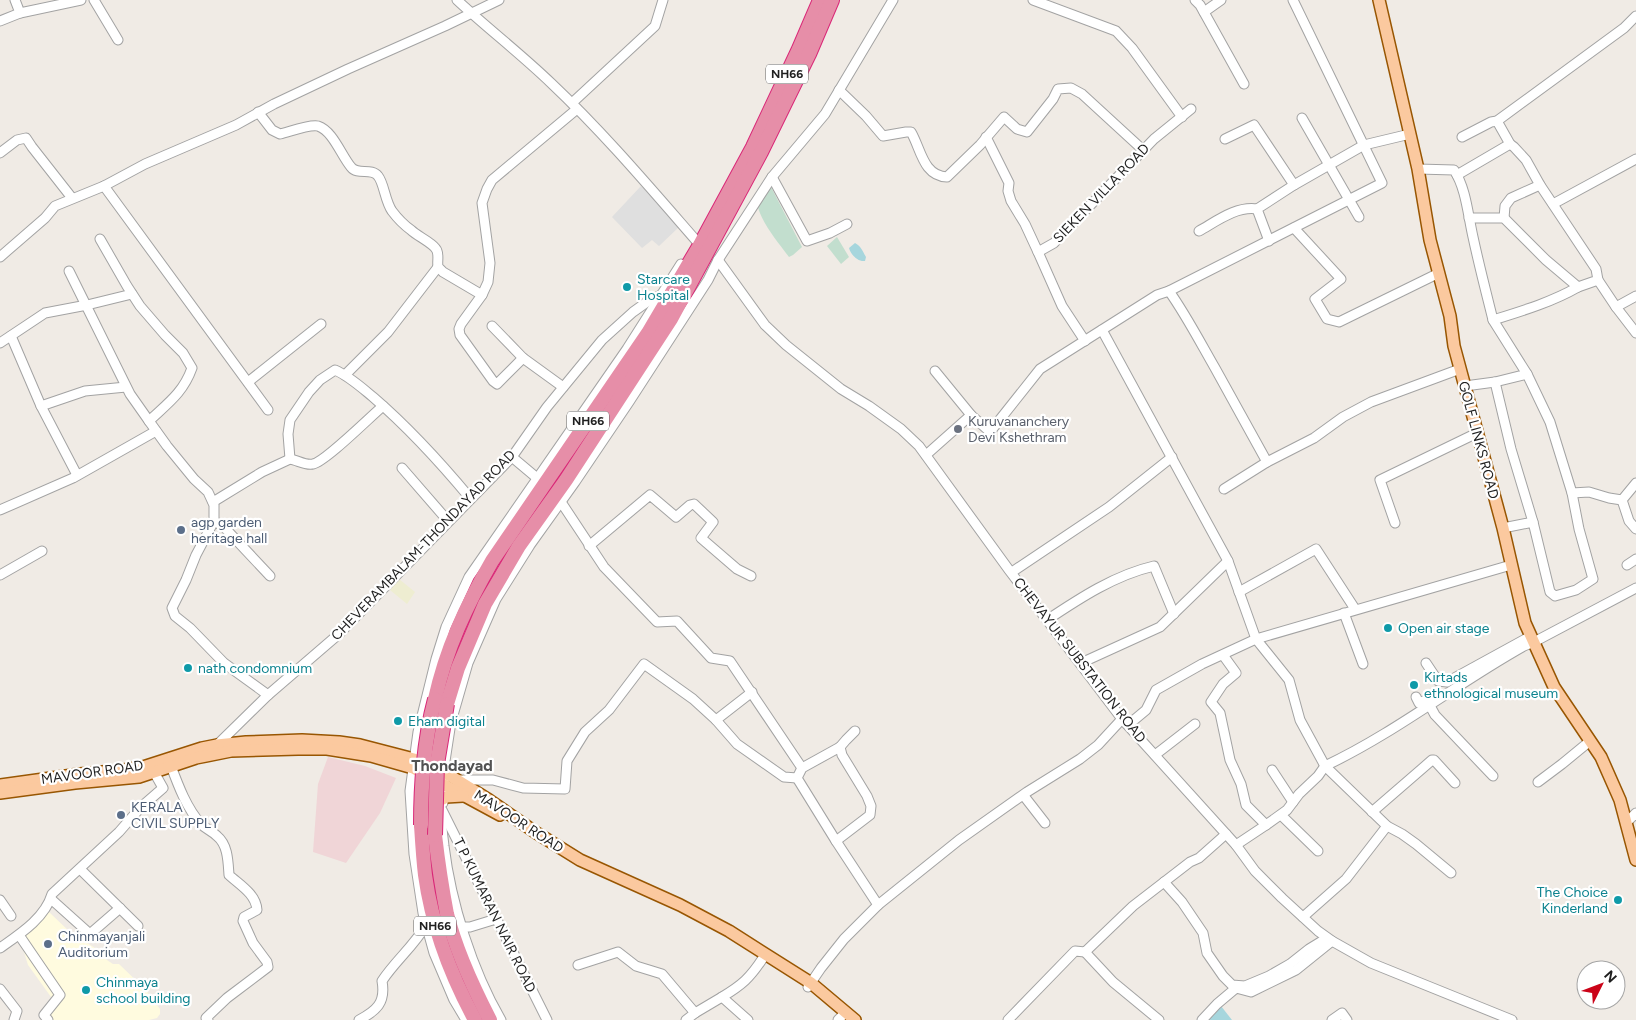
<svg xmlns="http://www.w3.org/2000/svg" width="1636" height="1020" font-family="Figtree,sans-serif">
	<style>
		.commercial { fill: #f0d5d7 }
		.education { fill: #fffbdf }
		.farmland { fill: #eeedd1 }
		.wetland { fill: #c2dece }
		.parking { fill: #dfdfdf }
		.water { fill: #a6d6dd }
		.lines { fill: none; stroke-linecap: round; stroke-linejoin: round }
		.minor-casing { stroke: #a3a3a3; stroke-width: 11 }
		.major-casing { stroke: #985602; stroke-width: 14 }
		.highway-casing { stroke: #d92777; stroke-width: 16 }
		.minor { stroke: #fff; stroke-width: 9 }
		.major { stroke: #fbc99f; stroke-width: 11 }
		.highway { stroke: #e68ea8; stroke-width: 14 }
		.highway-bridge-casing { stroke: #d92777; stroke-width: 16; stroke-linecap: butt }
		.highway-bridge { stroke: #e68ea8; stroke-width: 14 }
		.culture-dot { fill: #0f9aa8; stroke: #fff; stroke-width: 2 }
		.worship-dot { fill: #6b7280; stroke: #fff; stroke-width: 2 }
		.service-dot { fill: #5c6f8a; stroke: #fff; stroke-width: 2 }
		.labels { text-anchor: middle; stroke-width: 4.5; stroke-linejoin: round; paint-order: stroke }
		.shield { fill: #fff; stroke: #626262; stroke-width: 1 }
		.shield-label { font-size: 12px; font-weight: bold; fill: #1f1f1f }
		.street-label { font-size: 14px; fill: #1f1f1f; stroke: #fff }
		.culture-label { font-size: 14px; fill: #0d838f; stroke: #fff; text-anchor: start }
		.worship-label { font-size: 14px; fill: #5b616d; stroke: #fff; text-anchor: start }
		.service-label { font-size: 14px; fill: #4e5e75; stroke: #fff; text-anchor: start }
		.quarter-label { font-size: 16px; font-weight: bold; fill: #525252; stroke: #fff }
	</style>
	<rect width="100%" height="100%" fill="#f0ebe5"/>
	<polygon class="commercial" points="328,757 365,766 396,778 380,813 346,863 313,852 318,784"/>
	<polygon class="education" points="49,912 70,932 95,948 104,958 113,964 119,964 145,989 160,1009 160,1014 157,1018 149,1020 47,1020 53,1005 51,997 28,965 20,939"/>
	<polygon class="farmland" points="399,579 415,592 407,604 390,590"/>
	<g class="wetland">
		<path d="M771 187 802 247 793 255 789 257C777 241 762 224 757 204Z"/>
		<polygon points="837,237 849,257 841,264 827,246"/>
	</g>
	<polygon class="parking" points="641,186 679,227 659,246 652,240 642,248 612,217"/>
	<g class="water">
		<path d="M855 243C861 246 863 252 866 257L865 261C858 262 851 255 849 248Z"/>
		<polygon points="1221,1006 1232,1020 1205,1020"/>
	</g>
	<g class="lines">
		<defs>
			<g id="minor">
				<polyline points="15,0 20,13 81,0"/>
				<polyline points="94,0 118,40"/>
				<path d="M457 0C487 28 521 54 551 83 604 133 652 190 700 245L697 247"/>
				<polyline points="1033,0 1116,31 1132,48 1182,117"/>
				<polyline points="1195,0 1200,5 1244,84"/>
				<polyline points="1204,12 1221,0"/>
				<polyline points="0,21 20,13"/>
				<path d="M839 90 866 116 883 136 906 132H911C921 149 923 176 947 177L980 145 1004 117 1017 129 1027 132 1053 99 1058 89 1071 88 1082 94 1143 150"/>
				<polyline points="572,103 655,26 663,0"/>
				<path d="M258 112 272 130 280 134C289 132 309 124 318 126 333 131 341 155 351 167 358 176 371 167 378 176 384 183 385 201 392 211 398 219 404 225 411 230 417 236 435 244 437 251 439 256 437 262 438 267L443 272 482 295"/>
				<polyline points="1302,118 1359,217"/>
				<polyline points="1497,121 1510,144 1514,147 1526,160 1540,185 1596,269 1598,280 1578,287"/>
				<polyline points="986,137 1009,183 1008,191 1011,201 1025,224 1038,252 1054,243 1154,139 1191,109"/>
				<polyline points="1462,137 1491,122 1497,121 1624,28 1636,16"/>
				<polyline points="1225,139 1254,125 1294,185"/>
				<polyline points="0,153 17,140 26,138 32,147 72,198"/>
				<path d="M1418 169 1454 170C1466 188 1468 215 1473 237 1479 265 1486 292 1493 320"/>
				<polyline points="1457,175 1510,144"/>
				<polyline points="772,177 807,241 830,233 847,224"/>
				<polyline points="104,186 268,410"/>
				<polyline points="1553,204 1636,159"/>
				<polyline points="1504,218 1505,206 1511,198 1540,185"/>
				<polyline points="1294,228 1341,279 1315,299 1327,319 1339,322 1439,273"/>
				<path d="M1199 231C1217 221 1236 206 1257 209"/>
				<path d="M100 239 127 286 140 306 165 335 183 353 192 368C183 393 168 403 149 421L167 446 194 479 208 492 214 505V521L196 555 186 580 172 608 175 616 190 628 224 663 268 695"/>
				<polyline points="1269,241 1257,209 1294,185 1364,145 1410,134"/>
				<polyline points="1038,252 1062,306 1085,341"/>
				<polyline points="0,257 45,218 55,206 104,186 145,164 236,125 274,104 348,69 445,26 499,0"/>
				<polyline points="718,260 765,325 786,345 841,389 869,406 901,429 919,446 1009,570 1122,719 1236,845 1255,871 1282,898 1318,931 1332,941 1371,963 1512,1020"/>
				<polyline points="69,271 130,394 149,421"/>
				<polyline points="1598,280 1616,307 1636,296"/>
				<polyline points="1169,291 1382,183 1293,0"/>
				<polyline points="1616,307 1636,333"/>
				<polyline points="492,326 523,358 563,387"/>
				<polyline points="1102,330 1228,561 1256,639 1289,680 1300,720 1325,766 1387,826 1402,834 1416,844 1451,873"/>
				<polyline points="11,336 41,406 77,475"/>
				<polyline points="0,343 45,313 87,305 132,294"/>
				<polyline points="523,358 497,384 493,381 460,335 459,329 461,324 482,295 488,282 490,263 482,203 487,189 492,180 577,109"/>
				<polyline points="935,371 971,415"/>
				<polyline points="345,375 388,332 438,267"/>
				<polyline points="248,382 321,324"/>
				<polyline points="1495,382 1511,449 1533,522"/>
				<path d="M1465 386 1495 382 1527 374 1493 320C1522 311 1552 302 1578 287L1546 260 1504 218H1469"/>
				<polyline points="41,406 85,391 126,387"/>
				<path d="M926 455 971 415 990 432 1040 369 1157 295 1169 291C1186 315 1200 342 1215 368 1232 399 1250 431 1267 462L1314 438 1343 417 1371 402 1460 369"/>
				<polyline points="512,457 537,478"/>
				<path d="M290 459 288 434 290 420 309 392 320 380 335 370C349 376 362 388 373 397 409 428 440 462 470 498"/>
				<polyline points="402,468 448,521"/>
				<polyline points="1224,489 1267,462"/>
				<polyline points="1572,493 1589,492 1609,498 1622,500"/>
				<polyline points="1622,500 1629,521 1636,529"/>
				<polyline points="1622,500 1636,483"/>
				<path d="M213 502 262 472 290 459C297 460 306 466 313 464 325 462 371 416 383 406"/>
				<polyline points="561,502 604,567 657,622 677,621 711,658 730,661 802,768"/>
				<polyline points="0,510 73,478 156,431"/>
				<polyline points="214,521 224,527 270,576"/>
				<polyline points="1395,523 1380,480 1477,433"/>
				<polyline points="1503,528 1533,522 1550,592 1555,596 1576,590 1593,579 1579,529 1572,493 1550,422 1527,374"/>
				<polyline points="589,546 650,495 676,517 690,505 694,504 713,522 701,538 737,569 751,576"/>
				<polyline points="1627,565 1636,559"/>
				<polyline points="1012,572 1109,507 1172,457"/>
				<polyline points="0,575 42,551"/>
				<polyline points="1239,592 1316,549 1355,609"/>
				<polyline points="1344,613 1363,664"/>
				<path d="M1047 620C1080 598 1115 575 1154 566L1174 614"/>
				<polyline points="1223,655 1236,673 1223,684 1211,702 1220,713 1230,760 1241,784 1246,805 1266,825"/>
				<polyline points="1081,663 1160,627 1228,561"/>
				<polyline points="1426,663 1438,681 1447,682 1531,636"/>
				<polyline points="1416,697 1419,703 1431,698"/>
				<polyline points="1429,704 1435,715 1493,776"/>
				<polyline points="716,720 737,744 784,777 797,778"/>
				<polyline points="1128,725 1146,710 1156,690 1202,664 1256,639 1511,565"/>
				<polyline points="217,747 217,745 268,695 340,633 512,457 547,407 602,340 633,312 647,302 661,295"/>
				<polyline points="1155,755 1195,724"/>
				<path d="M171 766C178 785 187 809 201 824 206 829 212 831 217 836 228 845 228 861 229 875 240 885 256 894 257 910L244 917 243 921 253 943 267 962 268 967 227 998 206 1018 208 1020"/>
				<polyline points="1272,770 1293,802"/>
				<polyline points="456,780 493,780 523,788 565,789 567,761 585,732 609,710 644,664 693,699 716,720 752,692"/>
				<polyline points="1538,782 1562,764 1590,741"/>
				<polyline points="1024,796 1045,823"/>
				<polyline points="443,803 445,761 451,722 468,663 496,599 530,545 575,482 629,402 708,280 718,260 772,177 825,114 893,0"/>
				<polyline points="442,810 547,1020"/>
				<polyline points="1372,812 1432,760 1434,760 1455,783"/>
				<polyline points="1281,815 1318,851"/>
				<path d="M442 816C441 826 443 836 444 846 451 903 472 970 501 1020"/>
				<polyline points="1626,823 1636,813"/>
				<polyline points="836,841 797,778 802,768 840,747"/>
				<path d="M1236 845 1266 825 1287 810 1299 794 1318 776 1325 766C1395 733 1456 684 1524 646L1534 642 1636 588"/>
				<polyline points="80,869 138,926"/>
				<polyline points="1164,882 1182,902 1203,933 1207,953 1223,976 1232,985 1245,986 1269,976 1290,964 1309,949 1327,938"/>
				<polyline points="51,899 90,934 120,908"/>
				<polyline points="0,900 11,916"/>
				<polyline points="878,905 959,840 1027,792 1080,759 1098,745 1122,719"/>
				<polyline points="1303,917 1346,879 1387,826"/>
				<polyline points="462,927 470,927 496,919"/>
				<polyline points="19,935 60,995 44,1015 48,1020"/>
				<path d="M0 948C20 934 45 918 52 894L119 832 140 808 163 788 154 772"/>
				<polyline points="1085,952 1113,982 1159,1020"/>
				<polyline points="578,965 618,952 636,966 662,974 695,1013"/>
				<polyline points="808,987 821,968 844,939 878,905 836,841 870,815 871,806 867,796 842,755 840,747 846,740 855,731"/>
				<polyline points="0,989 17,1011 14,1020"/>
				<path d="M359 1020C376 1011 386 1003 382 981 395 961 414 946 426 925"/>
				<polyline points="466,1020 454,1000 434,953 423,913 414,854 410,791 418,732 436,659 446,627 469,577 627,349 681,264"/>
				<polyline points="686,1020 695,1013 722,997"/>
				<path d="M748 1020 722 997C742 985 750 978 763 958"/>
				<polyline points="838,1020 842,1016"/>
				<polyline points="1008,1020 1075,951 1085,952 1133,906 1190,862 1199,858 1226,834"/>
				<polyline points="1202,1020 1217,1004 1236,988 1251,992 1296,970 1332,941"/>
				<polyline points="1332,1020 1342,1013 1347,1020"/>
			</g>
			<g id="major">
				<polyline points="1379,0 1418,169 1430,240 1450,316 1454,346 1503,528 1525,623 1554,687 1601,757 1620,800 1636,860"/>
				<polyline points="0,785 80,774 124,770 143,767 202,748 217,745 246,742 302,740 339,742 360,745 414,759 444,772 489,800 535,832 580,860 680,905 729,931 811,983 855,1020"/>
				<polyline points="0,793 75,783 139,777 196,758 231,751 298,749 327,749 371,756 413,768 500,815"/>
				<polyline points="443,799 446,797 463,796"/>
			</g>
			<g id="highway">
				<path d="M435 699C446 649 466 606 492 561L648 333 700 245 753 147 799 49 820 0"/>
				<polyline points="447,704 458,668 485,604 519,546 566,480 671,319 761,152 809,54 832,0"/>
				<path d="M421 825C422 841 423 858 425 875 432 926 450 974 475 1020"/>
				<path d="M435 835C438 861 442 888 447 914 456 951 473 987 490 1020"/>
			</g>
		</defs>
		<use href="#minor" class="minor-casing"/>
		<use href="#major" class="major-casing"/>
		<use href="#highway" class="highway-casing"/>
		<use href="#minor" class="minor"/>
		<use href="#major" class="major"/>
		<use href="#highway" class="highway"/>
		<defs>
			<g id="highway-bridge">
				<path d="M421 825C421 782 424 740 435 699"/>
				<polyline points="435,835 437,764 447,704"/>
			</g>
		</defs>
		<use href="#highway-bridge" class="highway-bridge-casing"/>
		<use href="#highway-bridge" class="highway-bridge"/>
	</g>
	<g class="culture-dot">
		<circle cx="627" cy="287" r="5"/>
		<circle cx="1388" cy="628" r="5"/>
		<circle cx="188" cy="668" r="5"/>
		<circle cx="1414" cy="685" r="5"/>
		<circle cx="398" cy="721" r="5"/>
		<circle cx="1618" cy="900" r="5"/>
		<circle cx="86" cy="990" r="5"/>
	</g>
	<circle class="worship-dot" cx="958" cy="429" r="5"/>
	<g class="service-dot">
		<circle cx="181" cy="530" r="5"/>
		<circle cx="121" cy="815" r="5"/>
		<circle cx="48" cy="944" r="5"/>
	</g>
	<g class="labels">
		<g class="shield">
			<rect x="766" y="64.5" width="42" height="19" rx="4"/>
			<rect x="567" y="411.5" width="42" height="19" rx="4"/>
			<rect x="414" y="916.5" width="42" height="19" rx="4"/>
		</g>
		<g class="shield-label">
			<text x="787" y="78">NH66</text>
			<text x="588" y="425">NH66</text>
			<text x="435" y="930">NH66</text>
		</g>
		<g class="street-label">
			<text transform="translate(1101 193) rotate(-46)" y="5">SIEKEN VILLA ROAD</text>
			<text transform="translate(1479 440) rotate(75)" y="5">GOLF LINKS ROAD</text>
			<text transform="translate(423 545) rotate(-46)" y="5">CHEVERAMBALAM-THONDAYAD ROAD</text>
			<text transform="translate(1080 660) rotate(52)" y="5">CHEVAYUR SUBSTATION ROAD</text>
			<text transform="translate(92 772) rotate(-8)" y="5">MAVOOR ROAD</text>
			<text transform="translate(519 821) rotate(33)" y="5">MAVOOR ROAD</text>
			<text transform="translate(495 915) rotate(64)" y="5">T P KUMARAN NAIR ROAD</text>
		</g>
		<g class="culture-label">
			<text x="637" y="284">Starcare<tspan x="637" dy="16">Hospital</tspan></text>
			<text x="1398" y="633">Open air stage</text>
			<text x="198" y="673">nath condomnium</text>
			<text x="1424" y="682">Kirtads<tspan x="1424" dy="16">ethnological museum</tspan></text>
			<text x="408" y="726">Eham digital</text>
			<text x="1608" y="897" text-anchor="end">The Choice<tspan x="1608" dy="16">Kinderland</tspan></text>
			<text x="96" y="987">Chinmaya<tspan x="96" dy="16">school building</tspan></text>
		</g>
		<g class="worship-label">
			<text x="968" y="426">Kuruvananchery<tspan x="968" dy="16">Devi Kshethram</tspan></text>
		</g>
		<g class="service-label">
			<text x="191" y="527">agp garden<tspan x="191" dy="16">heritage hall</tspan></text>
			<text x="131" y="812">KERALA<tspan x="131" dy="16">CIVIL SUPPLY</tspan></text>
			<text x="58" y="941">Chinmayanjali<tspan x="58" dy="16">Auditorium</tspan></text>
		</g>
		<g class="quarter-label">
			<text x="452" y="771">Thondayad</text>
		</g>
	</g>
	<g transform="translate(1601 985) rotate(48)"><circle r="24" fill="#ffffff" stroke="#a5a5a5"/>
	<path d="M0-4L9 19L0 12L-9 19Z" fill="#cb0318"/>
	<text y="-8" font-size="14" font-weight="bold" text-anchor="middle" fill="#1f1f1f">N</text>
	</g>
</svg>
